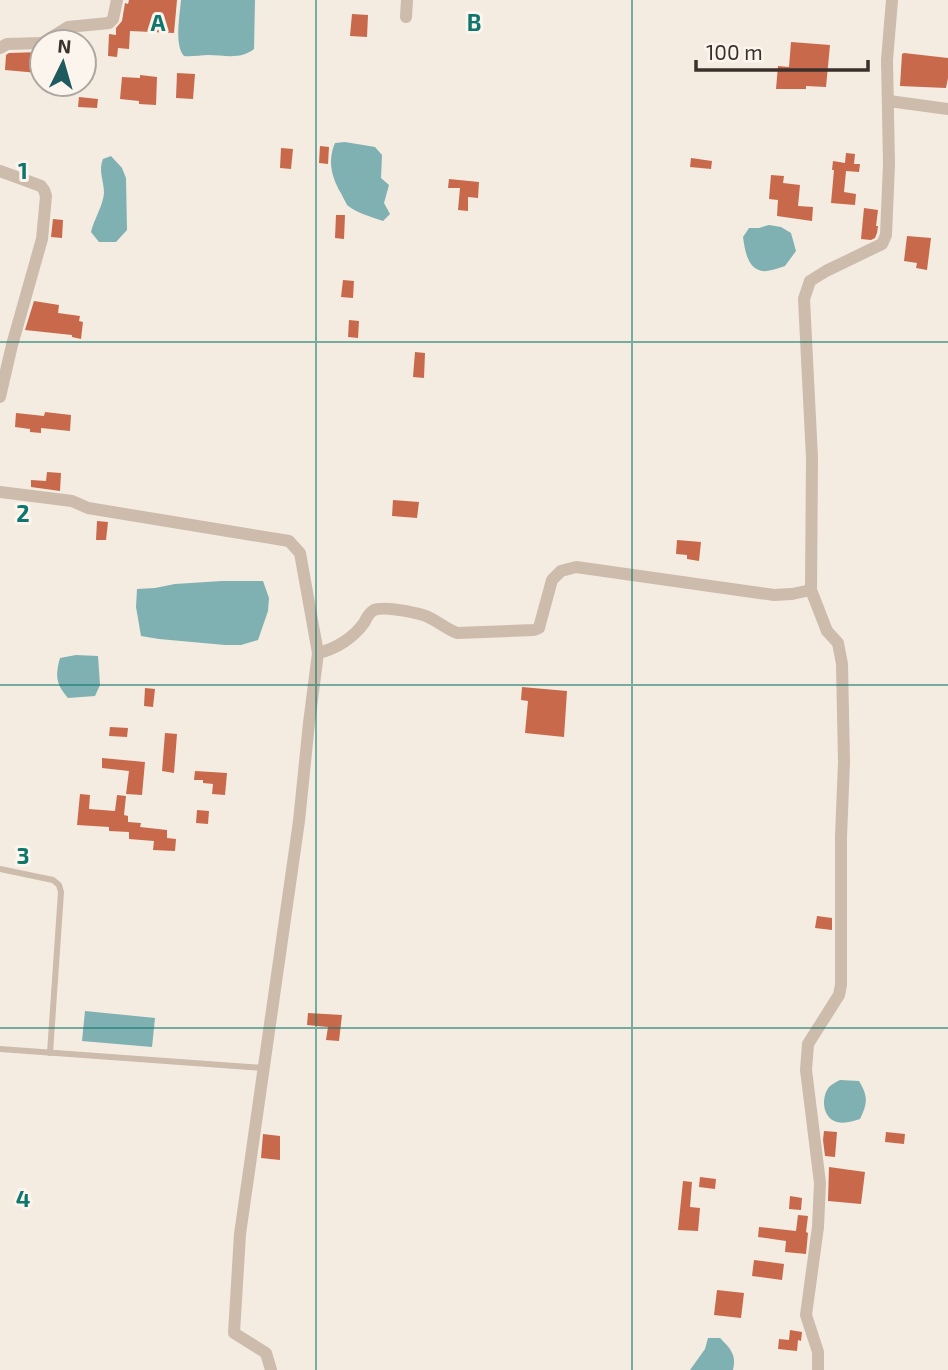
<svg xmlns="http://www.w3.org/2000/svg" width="948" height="1370" font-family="'Exo 2',sans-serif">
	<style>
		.water { fill: #7fb0b2 }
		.building { fill: #c8694b }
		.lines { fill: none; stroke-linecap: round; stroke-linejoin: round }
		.service { stroke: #cdbbac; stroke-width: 6 }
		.minor { stroke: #cdbbac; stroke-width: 12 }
		.grid { fill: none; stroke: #0f766e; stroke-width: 2; stroke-opacity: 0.55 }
		.grid-label { font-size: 23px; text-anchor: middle; font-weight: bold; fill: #0f766e; stroke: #fbf5ee; stroke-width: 6; stroke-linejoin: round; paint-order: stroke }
	</style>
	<rect width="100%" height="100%" fill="#f4ebe1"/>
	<g class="water">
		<path d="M181 0H255L254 49C240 60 225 55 208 55 200 55 192 57 184 56 174 45 180 14 181 0Z"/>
		<path d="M345 142 375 147 382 155 381 178 389 185 384 203 390 214 383 221C372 217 356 213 347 205 347 204 342 196 342 195 332 178 327 162 335 143Z"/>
		<path d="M111 156 122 168 126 178 127 230 116 242H99L91 232C94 219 103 206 104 193 104 181 98 170 103 159Z"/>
		<path d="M769 225 781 227 791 233 796 251 785 266C779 268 768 272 762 271 747 268 745 250 743 237L749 228H759Z"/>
		<polygon points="222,581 263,581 269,598 268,611 258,640 241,645 225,645 159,639 141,636 136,607 137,589 155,588 175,584"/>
		<path d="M76 655 98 656 100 685 95 696 68 698C56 684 55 676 60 658Z"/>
		<polygon points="85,1011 155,1018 152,1047 82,1041"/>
		<path d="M840 1080 859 1081C868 1096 868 1103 860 1119 853 1121 845 1124 837 1122 822 1118 821 1097 829 1087 832 1084 836 1082 840 1080Z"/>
		<path d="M708 1338H720C730 1348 737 1355 733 1370H690L705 1349Z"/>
	</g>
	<g class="building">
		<polygon points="129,0 177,0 174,33 130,31 129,49 118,48 117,57 108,56 109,34 116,35 116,28 122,21 125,3 128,4"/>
		<polygon points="352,14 368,15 367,37 350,36"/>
		<polygon points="791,42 830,45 826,87 806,86 806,89 776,89 778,66 789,67"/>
		<polygon points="40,52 38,73 5,70 6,55 9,53"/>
		<polygon points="904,53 948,58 948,78 946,88 900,86 902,54"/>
		<polygon points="177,73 195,74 193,99 176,98"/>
		<polygon points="140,75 157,77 156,105 139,104 139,101 120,99 122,77 140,78"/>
		<polygon points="79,97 98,99 97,108 78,107"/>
		<polygon points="320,146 329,147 328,164 319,163"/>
		<polygon points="281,148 293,149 291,169 280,168"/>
		<polygon points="846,153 855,154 854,164 860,164 859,172 846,171 844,192 856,194 855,205 831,203 834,170 832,170 833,161 845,163"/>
		<polygon points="691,158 712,161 711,169 690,167"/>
		<polygon points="771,175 784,176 783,183 800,185 798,206 813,207 812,221 777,216 778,200 769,199"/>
		<polygon points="449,179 479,182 478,198 468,197 468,211 458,210 460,188 448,188"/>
		<polygon points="864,208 878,210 876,226 878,226 877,233 875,238 871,240 861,239"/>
		<polygon points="336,215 345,215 344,239 335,238"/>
		<polygon points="53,219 63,220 62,238 51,237"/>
		<polygon points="907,236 931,238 927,270 916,268 917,263 904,261"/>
		<polygon points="343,280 354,281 353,298 341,297"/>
		<polygon points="34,301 59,305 58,313 80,316 79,321 83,322 81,339 72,337 72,335 25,330"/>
		<polygon points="349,320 359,321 358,338 348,337"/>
		<polygon points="415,352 425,353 424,378 413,377"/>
		<polygon points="45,412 71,415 70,431 41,428 41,433 30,432 30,429 15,427 16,413 44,416"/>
		<polygon points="47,472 61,473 60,491 31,487 31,480 46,481"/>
		<polygon points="393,500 419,502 417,518 392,516"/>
		<polygon points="97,521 108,522 106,540 96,540"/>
		<polygon points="677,540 701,542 699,561 687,559 687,555 676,554"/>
		<polygon points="522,687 567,691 564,737 525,733 528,701 521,700"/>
		<polygon points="145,688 155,689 153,707 144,706"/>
		<polygon points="110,727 128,728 127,737 109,736"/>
		<polygon points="165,733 177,734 174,773 162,771"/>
		<polygon points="102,758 145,762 142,795 126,794 129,771 102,768"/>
		<polygon points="195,771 227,773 225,795 212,794 213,784 203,783 203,780 194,780"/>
		<polygon points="80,794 90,795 89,809 115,811 117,795 126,796 124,815 128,816 128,822 141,823 140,827 167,830 167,838 176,839 175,851 153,850 154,841 129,839 129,832 109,831 109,827 77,825"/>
		<polygon points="197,810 209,811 208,824 196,823"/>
		<polygon points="817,916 832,918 832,930 815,928"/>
		<polygon points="308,1013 342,1015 339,1041 326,1040 328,1027 307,1025"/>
		<polygon points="824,1131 837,1132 835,1157 825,1156 823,1140"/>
		<polygon points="886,1132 905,1134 904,1144 885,1142"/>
		<polygon points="263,1134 280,1136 280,1160 261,1158"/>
		<polygon points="829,1167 865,1172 861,1204 828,1201"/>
		<polygon points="700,1177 716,1179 715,1189 699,1187"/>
		<polygon points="683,1181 692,1182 690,1207 700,1208 698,1231 678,1230"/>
		<polygon points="790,1196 802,1198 801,1210 789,1209"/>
		<polygon points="798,1215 808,1216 806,1232 808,1233 806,1254 785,1252 786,1241 758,1237 759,1227 796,1231"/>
		<polygon points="754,1260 784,1264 782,1280 752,1276"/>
		<polygon points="717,1290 744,1293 741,1318 714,1315"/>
		<polygon points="790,1330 802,1332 801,1341 798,1340 797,1351 778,1349 779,1339 789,1340"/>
	</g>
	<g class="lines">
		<g class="service">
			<polyline points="0,869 53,880 59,885 61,892 50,1053"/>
			<polyline points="0,1049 263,1068"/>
		</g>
		<g class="minor">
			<polyline points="406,17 407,0"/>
			<polyline points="44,42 68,27 109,23 113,19 117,0"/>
			<polyline points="0,48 7,44 42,43"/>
			<polyline points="889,101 948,109"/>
			<polyline points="0,171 41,186 44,190 46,196 42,239 12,345 0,397"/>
			<polyline points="0,492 72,501 88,508 289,541 300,553 318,653 309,723 299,821 240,1234 234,1333 266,1353 271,1370"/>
			<path d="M318 653C336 649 353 638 364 623 367 618 368 613 374 610 383 606 413 612 423 615 434 618 444 628 457 633L534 630 539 628 540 624 552 580 561 571 576 567 774 595 792 594 811 590"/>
			<polyline points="818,1370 818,1352 806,1315 818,1227 820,1183 806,1070 808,1044 839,995 841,985 841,837 844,762 842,664 838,643 827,631 811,590 812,458 804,299 810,281 826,271 882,244 886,235 889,164 887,60 892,0"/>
		</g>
	</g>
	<path class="grid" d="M316 0V1370M632 0V1370M0 342H948M0 685H948M0 1028H948"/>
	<g class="grid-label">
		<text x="158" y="31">A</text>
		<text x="474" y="31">B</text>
		<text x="23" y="179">1</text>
		<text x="23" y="522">2</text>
		<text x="23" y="864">3</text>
		<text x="23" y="1207">4</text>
	</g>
	<g transform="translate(63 63) rotate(5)"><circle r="33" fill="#fbf5ee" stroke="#aea6a0" stroke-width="2"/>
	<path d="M0-5L12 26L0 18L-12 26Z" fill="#1f5a5e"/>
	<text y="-10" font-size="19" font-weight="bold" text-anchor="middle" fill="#3b302b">N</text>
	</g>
	<path d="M696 60v10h172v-10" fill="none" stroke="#3b302b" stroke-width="3.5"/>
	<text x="706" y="60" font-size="21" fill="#3b302b" stroke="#fbf5ee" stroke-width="5" paint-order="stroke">100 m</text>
</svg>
